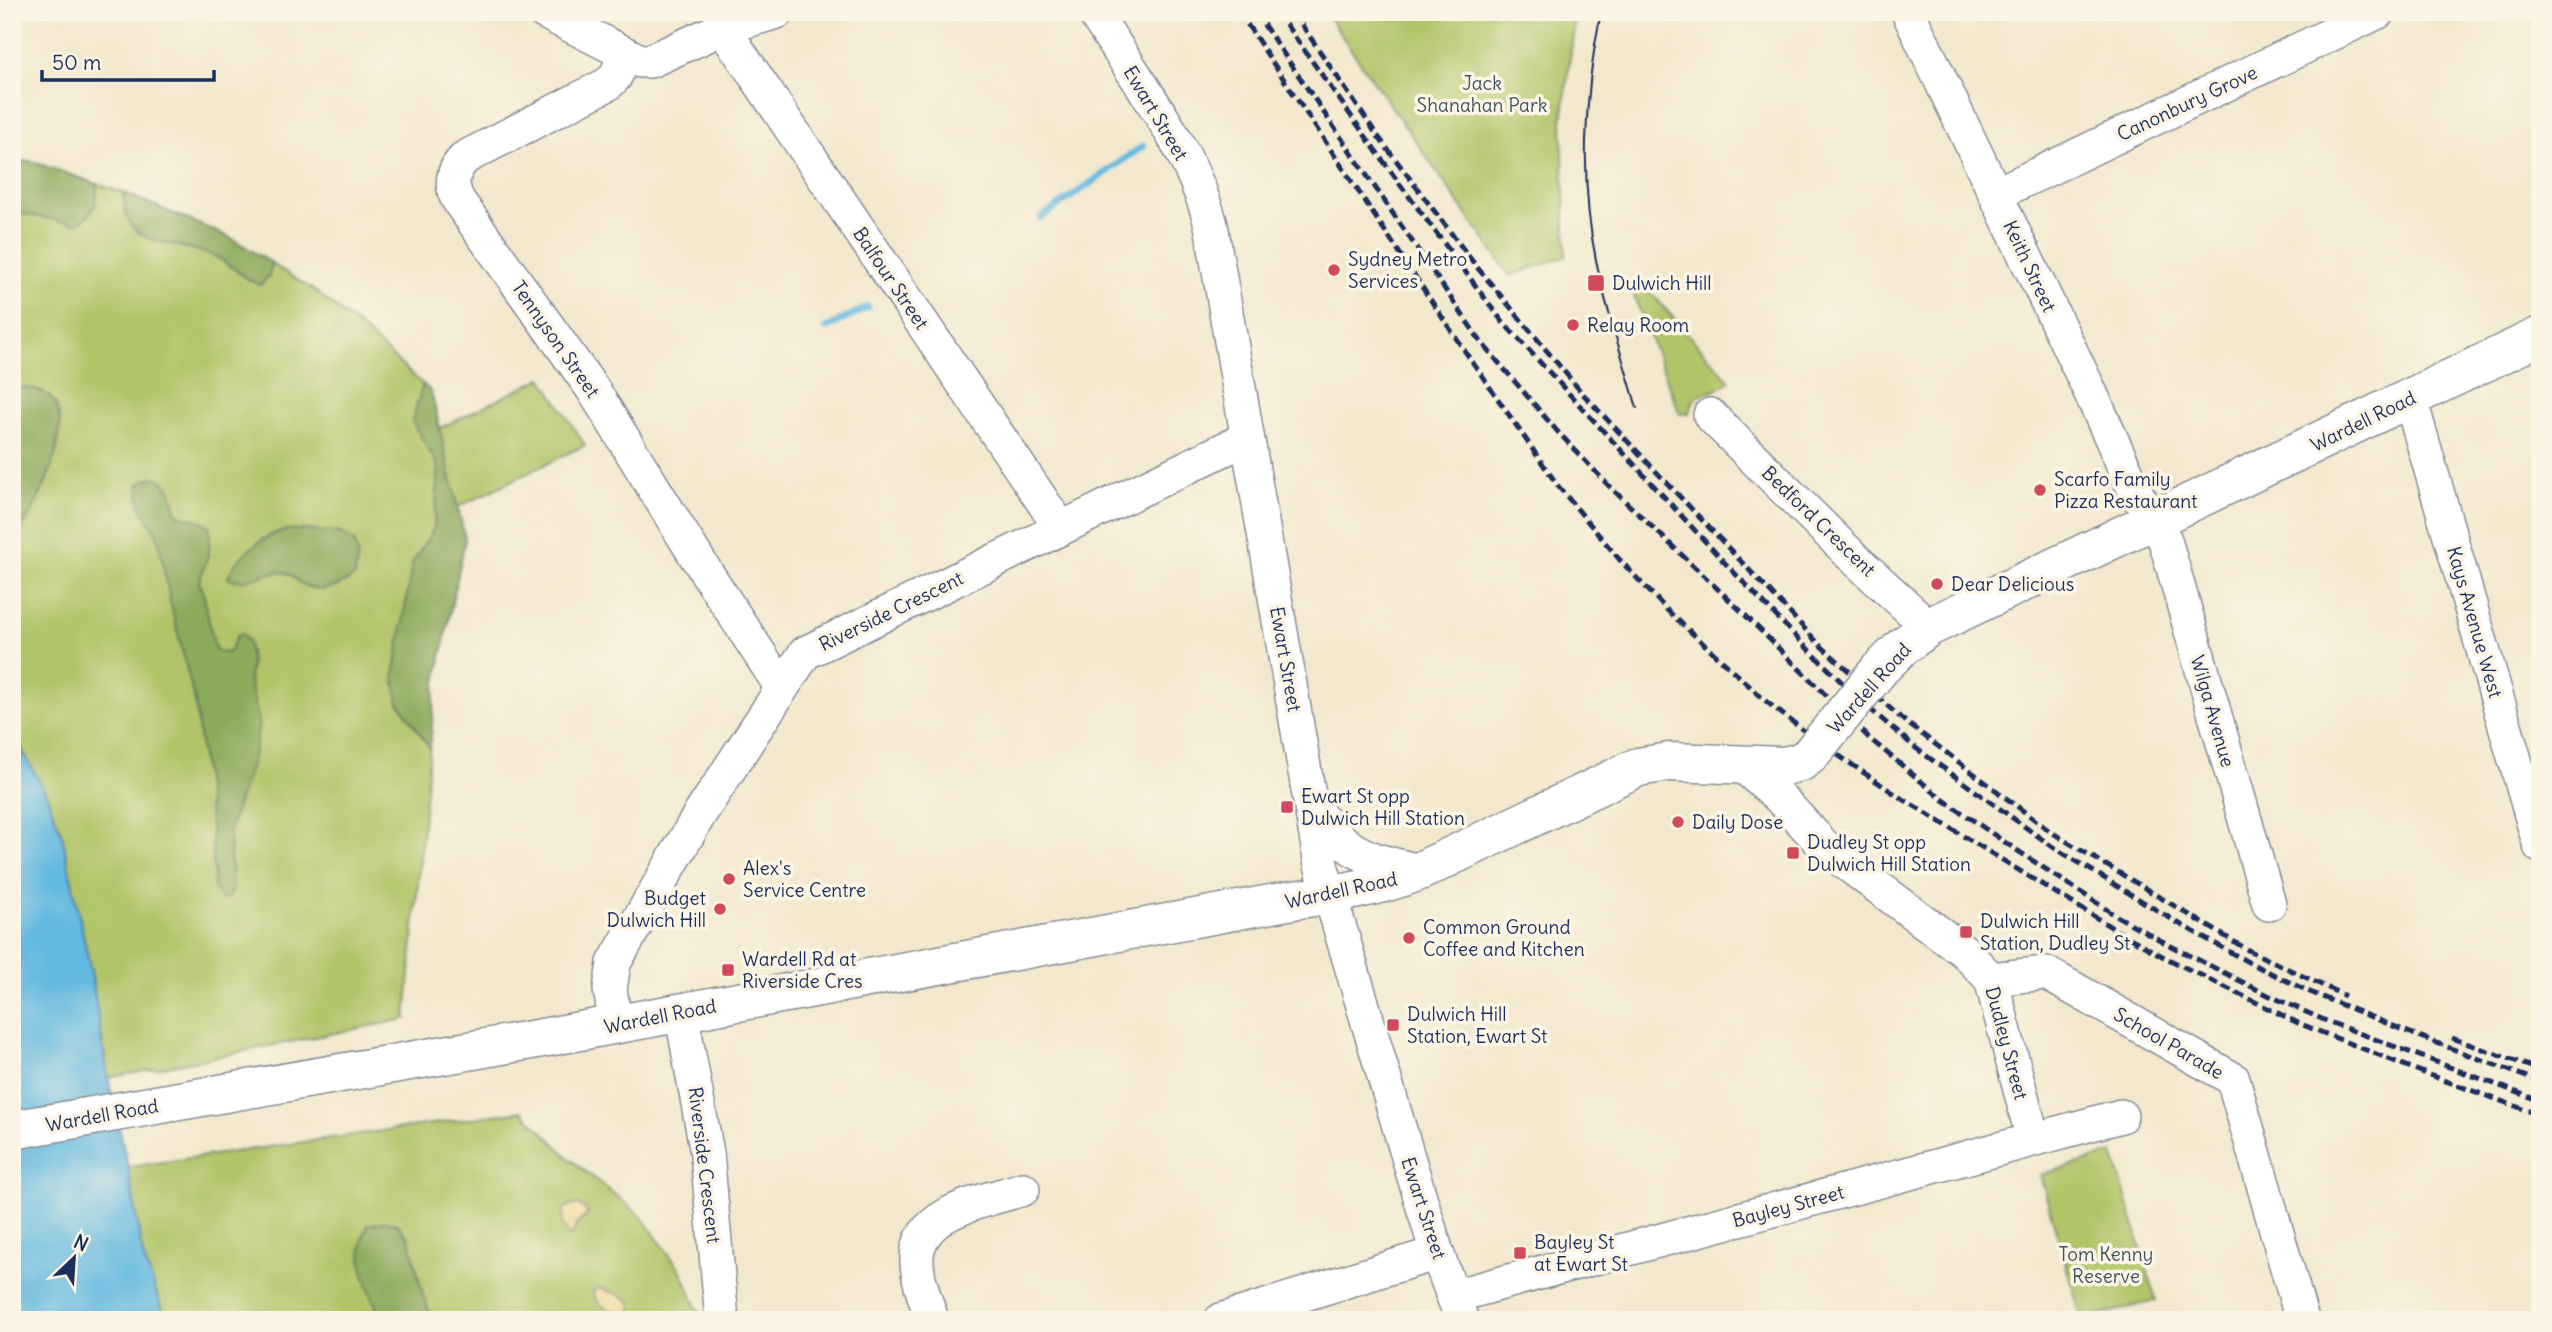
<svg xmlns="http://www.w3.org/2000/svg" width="2552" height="1332" font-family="Delius,sans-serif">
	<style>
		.green { fill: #b1c468; stroke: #667a63; stroke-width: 2 }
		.forest { fill: #8caa5c; stroke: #546c5d; stroke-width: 2 }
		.sand { fill: #eeda9e; stroke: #84847e; stroke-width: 2 }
		.water { fill: #64b9e0; stroke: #40749f; stroke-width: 2 }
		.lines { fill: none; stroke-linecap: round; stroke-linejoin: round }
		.stream { stroke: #64b9e0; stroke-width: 7 }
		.minor-casing { stroke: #878c96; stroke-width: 36 }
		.major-casing { stroke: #878c96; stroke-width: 41 }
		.minor { stroke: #fff; stroke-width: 33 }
		.major { stroke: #fff; stroke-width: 38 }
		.tram { stroke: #1b2f5e; stroke-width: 2 }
		.rail { stroke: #1b2f5e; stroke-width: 5; stroke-dasharray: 10 5; stroke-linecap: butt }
		.major-bridge-casing { stroke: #878c96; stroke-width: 41; stroke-linecap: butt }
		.major-bridge { stroke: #fff; stroke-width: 38 }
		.poi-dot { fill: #d1495b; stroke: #fcf5e5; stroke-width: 2.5 }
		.labels { text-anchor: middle; stroke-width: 7; stroke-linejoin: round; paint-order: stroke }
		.park-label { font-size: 19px; fill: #405460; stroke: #fcf5e5 }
		.street-label { font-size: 19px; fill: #1b2f5e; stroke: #fcf5e5 }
		.poi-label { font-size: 19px; fill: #1b2f5e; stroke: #fcf5e5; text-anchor: start }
	</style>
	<rect width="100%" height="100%" fill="#fcf5e5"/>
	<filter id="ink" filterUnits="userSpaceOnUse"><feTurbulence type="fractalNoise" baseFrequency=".0143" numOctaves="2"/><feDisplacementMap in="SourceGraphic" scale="14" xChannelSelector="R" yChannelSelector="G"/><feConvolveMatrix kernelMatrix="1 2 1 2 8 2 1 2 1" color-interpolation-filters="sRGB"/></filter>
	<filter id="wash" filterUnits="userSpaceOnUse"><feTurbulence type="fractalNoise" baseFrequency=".00686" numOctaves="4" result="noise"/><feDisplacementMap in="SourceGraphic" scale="28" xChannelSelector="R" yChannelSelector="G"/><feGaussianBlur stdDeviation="1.57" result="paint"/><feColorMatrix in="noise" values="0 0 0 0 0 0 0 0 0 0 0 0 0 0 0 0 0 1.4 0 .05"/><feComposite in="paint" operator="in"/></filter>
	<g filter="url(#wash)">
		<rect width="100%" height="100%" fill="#f3e8cd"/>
		<g class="green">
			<polygon points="1325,12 1576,12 1562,121 1566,256 1510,276"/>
			<polygon points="30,161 124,193 229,237 315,291 360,327 431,392 440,428 542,378 585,445 458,507 465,539 435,687 406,1019 108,1078 91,972 62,835 46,794 12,732 12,163"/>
			<path d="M1641 282 1730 381C1725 384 1719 389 1714 391 1695 397 1697 391 1689 413L1680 414 1629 283Z"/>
			<polygon points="522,1111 569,1158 640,1215 680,1269 699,1312 700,1320 166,1320 143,1256 128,1167"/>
			<polygon points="2113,1153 2156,1300 2082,1320 2040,1175"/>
		</g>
		<g class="forest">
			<path d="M30 161 97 184C97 207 96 211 77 224L12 212V163Z"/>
			<path d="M124 193 229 237 272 263 269 276 260 285C243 279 231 264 214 256 177 239 120 251 124 193Z"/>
			<polygon points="423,384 431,392 465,539 435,687 430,748 399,703 394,678 412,564 434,528 437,492 438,466 412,421"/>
			<path d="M12 386C24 388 39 388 49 396 81 423 33 518 12 542Z"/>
			<path d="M153 477C173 481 171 496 177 513 187 520 198 518 209 525 212 546 207 561 199 581 208 603 208 627 216 650L223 653 229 652 238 634H243L248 642 251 661 249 680 259 723 253 758 229 831 232 889 229 897 224 900 220 899 214 887 212 835 195 702 170 601 158 537 140 505 138 484Z"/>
			<path d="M305 530 338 532 354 541 358 554 355 576C339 588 319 595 300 583 296 580 291 575 287 573 267 568 247 587 228 578 234 559 262 536 282 531 289 529 298 530 305 530Z"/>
			<path d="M385 1221 397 1224 409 1238 423 1295 432 1320H382C369 1290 351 1257 368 1225Z"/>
		</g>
		<g class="sand">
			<polygon points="577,1204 584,1208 588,1214 576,1225 572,1235 568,1234 562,1225 564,1208"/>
			<path d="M598 1288 618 1294 631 1302 632 1311 626 1315C612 1311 598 1308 593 1292Z"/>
		</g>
		<polygon class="water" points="12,732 46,794 62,835 91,972 108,1078 128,1167 143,1256 166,1320 12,1320"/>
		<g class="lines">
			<g class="stream">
				<polyline points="1041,218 1143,146"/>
				<polyline points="826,328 868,307"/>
			</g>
		</g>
	</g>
	<g filter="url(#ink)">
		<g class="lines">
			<defs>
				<g id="minor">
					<polyline points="544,12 640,61 650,61 723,28 743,12"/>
					<path d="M1094 12C1136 80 1191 147 1211 225L1321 865 1414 1177 1437 1253 1462 1320"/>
					<polyline points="1908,12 2088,387 2135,491 2165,540 2269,904"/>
					<polyline points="723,28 1060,527"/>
					<polyline points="723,28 777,12"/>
					<path d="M626 54 615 77 608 84 466 157C452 169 449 187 460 203L594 391 697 558 782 688"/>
					<polyline points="1996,194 2378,12"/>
					<polyline points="2410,398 2540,846"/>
					<polyline points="1710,415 1855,559 1929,627"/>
					<polyline points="1743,766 1779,797 1828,850 1965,952 1991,979 2033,1139"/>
					<path d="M1312 805C1345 854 1364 858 1420 871"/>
					<polyline points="1991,979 2046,973 2233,1079 2302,1320"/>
					<polyline points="681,1011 707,1153 722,1320"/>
					<polyline points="616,1024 610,990 614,963 698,817 805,653 1247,438"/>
					<polyline points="1454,1296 2121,1116"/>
					<path d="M932 1320C926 1300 916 1278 917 1257 919 1210 987 1201 1023 1189"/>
					<polyline points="1221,1320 1437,1253"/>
				</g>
				<g id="major">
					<polyline points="1880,669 1902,647 1929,627 2540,336"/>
					<path d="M12 1130 531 1040 1293 900C1337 894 1379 887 1420 871L1638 767 1669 762 1784 766 1801 762 1810 755"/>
				</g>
			</defs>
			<use href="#minor" class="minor-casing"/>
			<use href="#major" class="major-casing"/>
			<use href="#minor" class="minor"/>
			<use href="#major" class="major"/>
			<path class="tram" d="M1601 12C1584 94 1579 187 1598 269 1608 316 1624 362 1637 408"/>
			<g class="rail">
				<polyline points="1239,12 1460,344 1558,486 1619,559 1668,611 1768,703 1816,740 1895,794 2121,933 2164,957 2298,1023 2429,1075 2540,1115"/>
				<polyline points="1255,12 1481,342 1557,431 1609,486 1741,611 1869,738 1941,798 2003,841 2115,915 2171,946 2268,995 2324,1020 2540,1101"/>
				<polyline points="1277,12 1399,183 1502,321 1725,563 1804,645 1863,703 1917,749 2053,847 2178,923 2248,962 2310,992 2408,1032 2540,1082"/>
				<polyline points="1293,12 1377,135 1476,266 1583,394 1820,645 1902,719 2051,832 2248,950 2345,996"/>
				<polyline points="2452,1038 2540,1070"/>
			</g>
			<defs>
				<polyline id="major-bridge" points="1810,755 1880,669"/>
			</defs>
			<use href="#major-bridge" class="major-bridge-casing"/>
			<use href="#major-bridge" class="major-bridge"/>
		</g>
	</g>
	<g class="poi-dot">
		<circle cx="1334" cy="270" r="7"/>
		<rect x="1587" y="274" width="18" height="18" rx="3.5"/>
		<circle cx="1573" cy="325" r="7"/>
		<circle cx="2040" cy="490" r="7"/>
		<circle cx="1937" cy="584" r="7"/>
		<rect x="1280" y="800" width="14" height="14" rx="3.5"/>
		<circle cx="1678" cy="822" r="7"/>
		<rect x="1786" y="846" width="14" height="14" rx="3.5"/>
		<circle cx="729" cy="879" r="7"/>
		<circle cx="720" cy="909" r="7"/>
		<rect x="1959" y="925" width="14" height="14" rx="3.5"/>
		<circle cx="1409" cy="938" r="7"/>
		<rect x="721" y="963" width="14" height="14" rx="3.5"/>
		<rect x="1386" y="1018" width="14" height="14" rx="3.5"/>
		<rect x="1513" y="1246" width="14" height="14" rx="3.5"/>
	</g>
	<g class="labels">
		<g class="park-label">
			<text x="1482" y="90">Jack<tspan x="1482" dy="22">Shanahan Park</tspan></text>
			<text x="2106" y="1261">Tom Kenny<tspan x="2106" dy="22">Reserve</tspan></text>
		</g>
		<g class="street-label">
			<text transform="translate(2187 103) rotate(-25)" y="7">Canonbury Grove</text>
			<text transform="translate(1156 113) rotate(59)" y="7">Ewart Street</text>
			<text transform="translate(2030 266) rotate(65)" y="7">Keith Street</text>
			<text transform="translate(891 278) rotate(56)" y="7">Balfour Street</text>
			<text transform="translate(556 339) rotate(55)" y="7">Tennyson Street</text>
			<text transform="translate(2363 421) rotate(-26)" y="7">Wardell Road</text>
			<text transform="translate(1819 521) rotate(44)" y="7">Bedford Crescent</text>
			<text transform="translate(891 611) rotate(-26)" y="7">Riverside Crescent</text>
			<text transform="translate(2475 622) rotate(74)" y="7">Kays Avenue West</text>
			<text transform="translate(1286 659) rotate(80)" y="7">Ewart Street</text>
			<text transform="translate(1869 688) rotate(-48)" y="7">Wardell Road</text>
			<text transform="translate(2213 711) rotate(74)" y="7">Wilga Avenue</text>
			<text transform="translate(1341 890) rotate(-12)" y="7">Wardell Road</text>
			<text transform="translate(660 1016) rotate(-11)" y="7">Wardell Road</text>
			<text transform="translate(2007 1043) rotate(75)" y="7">Dudley Street</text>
			<text transform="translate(2169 1043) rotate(30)" y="7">School Parade</text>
			<text transform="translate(102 1115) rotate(-10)" y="7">Wardell Road</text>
			<text transform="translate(705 1165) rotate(83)" y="7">Riverside Crescent</text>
			<text transform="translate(1788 1206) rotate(-15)" y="7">Bayley Street</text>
			<text transform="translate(1424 1208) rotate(72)" y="7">Ewart Street</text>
		</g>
		<g class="poi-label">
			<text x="1348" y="266">Sydney Metro<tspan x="1348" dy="22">Services</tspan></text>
			<text x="1612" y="290">Dulwich Hill</text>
			<text x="1587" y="332">Relay Room</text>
			<text x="2054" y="486">Scarfo Family<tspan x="2054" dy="22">Pizza Restaurant</tspan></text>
			<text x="1951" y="591">Dear Delicious</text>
			<text x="1301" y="803">Ewart St opp<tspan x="1301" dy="22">Dulwich Hill Station</tspan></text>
			<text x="1692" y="829">Daily Dose</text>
			<text x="1807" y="849">Dudley St opp<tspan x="1807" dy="22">Dulwich Hill Station</tspan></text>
			<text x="743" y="875">Alex's<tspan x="743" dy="22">Service Centre</tspan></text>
			<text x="706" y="905" text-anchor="end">Budget<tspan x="706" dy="22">Dulwich Hill</tspan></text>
			<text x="1980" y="928">Dulwich Hill<tspan x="1980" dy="22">Station, Dudley St</tspan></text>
			<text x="1423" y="934">Common Ground<tspan x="1423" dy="22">Coffee and Kitchen</tspan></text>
			<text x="742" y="966">Wardell Rd at<tspan x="742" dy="22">Riverside Cres</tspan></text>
			<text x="1407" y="1021">Dulwich Hill<tspan x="1407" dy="22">Station, Ewart St</tspan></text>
			<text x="1534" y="1249">Bayley St<tspan x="1534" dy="22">at Ewart St</tspan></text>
		</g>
	</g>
	<rect width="2552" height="1332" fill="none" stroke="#fcf5e5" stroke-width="42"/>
	<g transform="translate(74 1258) rotate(25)" stroke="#fcf5e5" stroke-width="5" paint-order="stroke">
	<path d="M0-5L12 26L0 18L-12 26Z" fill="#1b2f5e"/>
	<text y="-10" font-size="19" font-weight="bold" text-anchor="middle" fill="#1b2f5e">N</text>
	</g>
	<path d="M42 70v10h172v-10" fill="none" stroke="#1b2f5e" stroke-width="3.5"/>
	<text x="52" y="70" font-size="21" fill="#1b2f5e" stroke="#fcf5e5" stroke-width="5" paint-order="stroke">50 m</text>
</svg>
